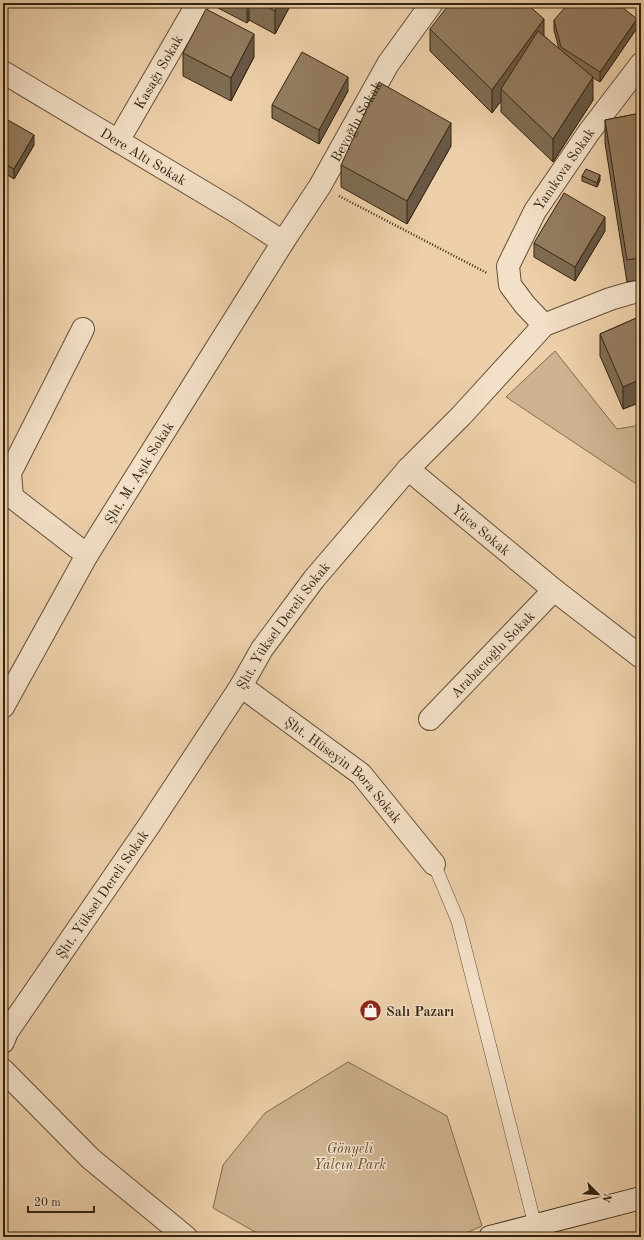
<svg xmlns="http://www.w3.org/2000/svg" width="644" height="1240" font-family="'Old Standard TT',serif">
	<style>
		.green { fill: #cdb390; stroke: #806c50 }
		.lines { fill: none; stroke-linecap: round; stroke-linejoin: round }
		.lane-casing { stroke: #624f37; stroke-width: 14 }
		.street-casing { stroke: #624f37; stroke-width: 24 }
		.secondary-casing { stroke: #332411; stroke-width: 24 }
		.path { stroke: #332411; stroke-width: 2.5; stroke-dasharray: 1 2; stroke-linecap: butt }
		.lane { stroke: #f3e0c8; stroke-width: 13 }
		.street { stroke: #f3e0c8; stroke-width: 22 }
		.secondary { stroke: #f3e0c8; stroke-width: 22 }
		.wall { fill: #7f6c53; stroke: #332411 }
		.shaded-wall { fill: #685844; stroke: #332411 }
		.building { fill: #947d61; stroke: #332411 }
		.labels { text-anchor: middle; stroke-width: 3; stroke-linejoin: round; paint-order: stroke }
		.street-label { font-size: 14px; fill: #332411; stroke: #f3e0c8 }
		.poi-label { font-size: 14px; font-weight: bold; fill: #332411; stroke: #f3e0c8; text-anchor: start }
		.park-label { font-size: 14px; font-style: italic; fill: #5a4831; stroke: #f3e0c8 }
	</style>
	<rect width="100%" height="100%" fill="#edd0aa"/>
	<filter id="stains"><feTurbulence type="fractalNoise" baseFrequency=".005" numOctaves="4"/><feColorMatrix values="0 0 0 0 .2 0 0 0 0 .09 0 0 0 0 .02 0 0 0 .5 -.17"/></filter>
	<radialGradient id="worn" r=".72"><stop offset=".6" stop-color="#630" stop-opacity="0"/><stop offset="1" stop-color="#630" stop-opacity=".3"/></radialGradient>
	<g class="green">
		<polygon points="555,351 617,429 641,425 641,487 506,397"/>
		<polygon points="348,1062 447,1116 482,1226 457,1237 264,1237 213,1208 223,1165 265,1113"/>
	</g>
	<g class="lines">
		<defs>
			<polyline id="lane" points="434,864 458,921 535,1225"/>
			<g id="street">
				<path id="s1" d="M3 72 235 211 283 242"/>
				<path id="s2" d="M118 141 198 3"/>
				<path id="s3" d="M544 325 525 305 510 285 508 266 535 211 589 132 641 64"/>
				<polyline points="83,329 10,473 12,497 87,555"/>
				<path id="s4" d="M408 469 554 590 641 657"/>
				<path id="s5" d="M241 686 361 774 434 864"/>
				<path id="s6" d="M3 707 87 555 283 242 320 186 388 64 432 3"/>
				<path id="s7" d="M430 719 554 590"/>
				<path id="s8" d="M3 1042 7 1032 148 827 241 686 262 649 314 579 408 469 461 416 544 325 610 299 641 290"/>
				<polyline points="3,1070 91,1159 186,1237"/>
			</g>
			<polyline id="secondary" points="490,1237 641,1198"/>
		</defs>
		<use href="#lane" class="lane-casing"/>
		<use href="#street" class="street-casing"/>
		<use href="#secondary" class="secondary-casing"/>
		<polyline class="path" points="339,196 487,273"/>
		<use href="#lane" class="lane"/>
		<use href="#street" class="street"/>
		<use href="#secondary" class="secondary"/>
	</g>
	<g class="wall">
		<polygon points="218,3 289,3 289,8 275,34 249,20 247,23 218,8"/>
		<polygon points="554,20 637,28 600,82 590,76 593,100 553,162 501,112 501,101 492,113 430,51 430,29 544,36 559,49 554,30"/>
		<polygon points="183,53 254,57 231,101 183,76"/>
		<polygon points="348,91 319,144 272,118 272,105"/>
		<polygon points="641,113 641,272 640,272 640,280 627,282 605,143 605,120"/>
		<polygon points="3,128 34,145 14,179 3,172"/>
		<polygon points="451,146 407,224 341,187 341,165"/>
		<polygon points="582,176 600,180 597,187 582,181"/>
		<polygon points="605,231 575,281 534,257 534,243"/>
		<polygon points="641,316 641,402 623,409 600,356 600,334"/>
	</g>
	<g class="shaded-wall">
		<polygon points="247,3 249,3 249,20 247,23"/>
		<polygon points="279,3 289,3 289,8 275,34 275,11"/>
		<polygon points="544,19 544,42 501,89 501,101 492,113 492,90"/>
		<polygon points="637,19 637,28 600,82 600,72"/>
		<polygon points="254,34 254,57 231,101 231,78"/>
		<polygon points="348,77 348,91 319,144 319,130"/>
		<polygon points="593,77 593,100 553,162 553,139"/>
		<polygon points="451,123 451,146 407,224 407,201"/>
		<polygon points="34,135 34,145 14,179 14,169"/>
		<polygon points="600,175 600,180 597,187 597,183"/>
		<polygon points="605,217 605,231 575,281 575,267"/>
		<polygon points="641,249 641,272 640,272 640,280 640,250"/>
		<polygon points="641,366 641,402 623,409 623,387 636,368"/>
	</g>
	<g class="building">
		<polygon points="259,3 279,3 275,11"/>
		<polygon points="450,3 526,3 544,19 492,90 430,29"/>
		<polygon points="569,3 617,3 637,19 600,72 561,47 554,20"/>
		<polygon points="206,9 254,34 231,78 183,53"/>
		<polygon points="538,31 593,77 553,139 501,89"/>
		<polygon points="302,52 348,77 319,130 272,105"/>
		<polygon points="379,82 451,123 407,201 341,165"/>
		<polygon points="641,113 641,249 640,250 640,258 627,260 605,120"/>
		<polygon points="8,120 34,135 14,169 3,163 3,128"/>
		<polygon points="586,169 600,175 597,183 582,176"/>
		<polygon points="564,193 605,217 575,267 534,243"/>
		<polygon points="641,316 641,366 636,368 641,379 623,387 600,334"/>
	</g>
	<defs>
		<symbol id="shop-disc" viewBox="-11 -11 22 22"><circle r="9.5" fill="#8f2418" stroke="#f3e0c8"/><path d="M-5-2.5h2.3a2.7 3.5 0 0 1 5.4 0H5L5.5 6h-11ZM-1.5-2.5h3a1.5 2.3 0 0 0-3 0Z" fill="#fff"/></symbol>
	</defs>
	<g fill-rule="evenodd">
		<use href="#shop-disc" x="358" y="998" width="25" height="25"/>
	</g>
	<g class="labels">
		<g class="street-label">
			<text dy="5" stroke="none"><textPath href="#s2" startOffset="80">Kasağı Sokak</textPath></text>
			<text dy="5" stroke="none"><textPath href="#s6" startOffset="684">Beyoğlu Sokak</textPath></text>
			<text dy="5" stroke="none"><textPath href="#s1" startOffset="164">Dere Altı Sokak</textPath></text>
			<text dy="5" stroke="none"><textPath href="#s3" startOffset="184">Yanıkova Sokak</textPath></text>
			<text dy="5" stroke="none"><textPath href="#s6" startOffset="271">Şht. M. Aşık Sokak</textPath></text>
			<text dy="5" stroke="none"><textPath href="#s4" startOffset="95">Yüce Sokak</textPath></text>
			<text dy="5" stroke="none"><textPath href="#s8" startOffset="502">Şht. Yüksel Dereli Sokak</textPath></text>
			<text dy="5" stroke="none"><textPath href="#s7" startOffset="90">Arabacıoğlu Sokak</textPath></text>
			<text dy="5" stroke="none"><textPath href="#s5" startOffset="133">Şht. Hüseyin Bora Sokak</textPath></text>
			<text dy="5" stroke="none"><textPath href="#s8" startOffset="178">Şht. Yüksel Dereli Sokak</textPath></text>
		</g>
		<g class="poi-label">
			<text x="386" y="1016">Salı Pazarı</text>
		</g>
		<g class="park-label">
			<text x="350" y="1153">Gönyeli<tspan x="350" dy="16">Yalçın Park</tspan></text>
		</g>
	</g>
	<rect width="644" height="1240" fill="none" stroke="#edd0aa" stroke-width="16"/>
	<rect x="4" y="4" width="636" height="1232" fill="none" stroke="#332411" stroke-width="2"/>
	<rect x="8" y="8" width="628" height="1224" fill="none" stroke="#332411"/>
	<g transform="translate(598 1194) rotate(114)" stroke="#f3e0c8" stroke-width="3" paint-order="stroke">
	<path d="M0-3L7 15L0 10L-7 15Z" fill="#332411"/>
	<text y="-6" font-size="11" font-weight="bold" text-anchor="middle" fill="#332411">N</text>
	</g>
	<path d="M28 1206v6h66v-6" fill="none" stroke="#332411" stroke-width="2"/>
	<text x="34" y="1206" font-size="12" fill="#332411" stroke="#f3e0c8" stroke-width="3" paint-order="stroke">20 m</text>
	<rect width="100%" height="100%" filter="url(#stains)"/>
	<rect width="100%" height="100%" fill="url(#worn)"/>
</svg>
